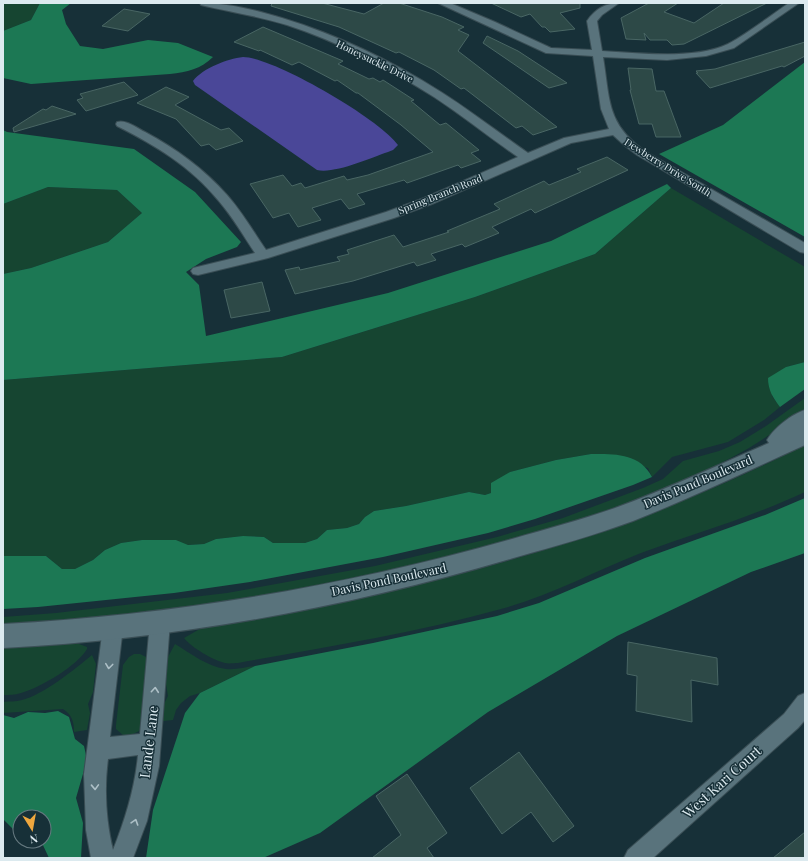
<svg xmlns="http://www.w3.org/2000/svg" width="808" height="861" font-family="'Playfair Display',serif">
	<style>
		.green { fill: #164531 }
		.forest { fill: #1c7854 }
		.water { fill: #4a4798 }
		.building { fill: #2d4947; stroke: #496664 }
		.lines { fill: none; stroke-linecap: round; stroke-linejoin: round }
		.minor-casing { stroke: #3a4e55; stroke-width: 2 }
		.tertiary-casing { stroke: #3a4e55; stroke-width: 2 }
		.minor { fill: #59737c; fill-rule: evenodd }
		.tertiary { fill: #59737c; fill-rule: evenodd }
		.oneway { stroke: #aec0c7 }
		.labels { text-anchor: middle; stroke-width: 3; stroke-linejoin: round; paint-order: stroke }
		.far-street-label { font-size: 10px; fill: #dceaef; stroke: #173038 }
		.street-label { font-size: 12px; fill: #dceaef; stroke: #173038 }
		.near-street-label { font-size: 14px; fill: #dceaef; stroke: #173038 }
	</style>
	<rect width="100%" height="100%" fill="#173038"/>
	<g class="green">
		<polygon points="3,3 40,3 31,20 3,31"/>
		<polygon points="48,187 117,190 142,213 108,242 31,268 3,274 3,204"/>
		<polygon points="671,188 805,267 805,362 786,367 772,396 780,407 764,420 728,442 672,457 652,477 648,468 591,454 556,460 510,472 491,493 485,495 469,492 406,506 374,511 365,517 359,524 347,528 327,530 317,539 305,543 273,543 264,537 243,536 216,539 204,544 187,545 176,540 142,540 121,543 105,550 93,560 75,569 62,569 46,556 3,557 3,380 282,357 475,297 595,254"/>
		<path d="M805 398V409L801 413C784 425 767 437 749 448 679 488 600 514 523 537 390 576 253 601 116 617 78 621 41 623 3 627V617L56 613 227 593 375 566 497 537 563 518 643 488 663 479 683 461 719 451 740 442 766 426Z"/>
		<path d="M805 445V492C752 517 696 533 641 553 595 571 550 596 501 609 415 633 326 647 238 663 234 663 229 664 225 663 213 660 192 648 184 638L198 630 213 624C258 616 303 609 348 600 506 568 661 518 805 445Z"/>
		<path d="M66 643 79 644 87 647V649C78 665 40 688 21 693 15 695 9 695 3 695V646Z"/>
		<path d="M175 644C190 653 208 667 226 669 236 670 245 667 255 666L200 693 190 696 181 703 176 710 173 720 163 721 164 704 168 696 166 684 168 657Z"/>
		<polygon points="134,654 140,654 148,658 142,726 139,731 129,736 123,735 116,729 116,725 123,665 129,657"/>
		<path d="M92 655 96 664 93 692 88 704 90 713 87 730 74 732C74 721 72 715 63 709L3 713V702C9 701 16 702 22 700 43 695 75 669 92 655Z"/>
	</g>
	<g class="forest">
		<path d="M40 3H71L62 10 66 24 80 46 103 49 148 40 178 43 213 57C201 69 187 72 170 74L31 84 3 78V31L31 20Z"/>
		<polygon points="805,62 805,237 659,154 723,125"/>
		<polygon points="3,130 7,132 134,149 195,192 241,242 237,247 206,259 186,272 199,285 206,336 388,293 551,241 667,184 671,188 595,254 475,297 282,357 3,380 3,274 31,268 108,242 142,213 117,190 48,187 3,204"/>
		<path d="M805 362V389L780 407C773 398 768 390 768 378L786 367Z"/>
		<path d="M591 454C614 454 640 453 652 477L633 485 535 519 488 533 383 557 250 582 174 593 38 607 3 609 4 556H46L62 569H75L93 560 105 550 121 543 142 540H176L188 545 204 544 216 539 243 536 264 537 273 543H305L317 539 327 530 347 528 359 524 365 517 374 511 406 506 469 492 485 495 491 493V483L510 472 556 460Z"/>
		<polygon points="805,498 805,553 751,572 617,636 488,712 320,833 263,858 146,858 153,810 185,713 200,693 255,666 373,643 497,616 539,603 645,558 765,515"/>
		<polygon points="58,711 69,717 75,739 84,746 87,760 76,798 83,823 81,858 49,858 41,841 44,841 44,817 20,817 20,834 17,833 3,819 3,715 14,718 28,712 45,713"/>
	</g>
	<path class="water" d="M243 57C273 57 380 119 398 145L393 150 388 152C370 158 335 174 317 170L195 85 193 81C203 68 227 59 243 57Z"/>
	<g class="building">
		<polygon points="272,3 322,3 364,14 384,3 399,3 442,17 464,27 458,30 469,35 458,51 557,127 533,135 522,126 516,128 464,88 461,89 434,70 399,52 396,53 339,27 271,6"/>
		<polygon points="491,3 580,3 580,8 560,13 575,29 550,32 545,27 542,27 530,14 521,17"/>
		<polygon points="649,3 678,3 664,12 694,23 724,3 767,3 684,44 672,45 667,40 650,40 644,33 646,40 626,39 621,18"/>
		<polygon points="124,9 150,14 128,31 102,26"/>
		<polygon points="263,27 343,61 338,64 369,79 373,78 380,82 383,80 414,100 411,101 440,125 446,123 479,150 471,153 481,161 461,168 458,165 407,183 404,180 357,194 365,204 349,209 341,199 312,208 321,220 298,227 289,213 273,218 250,184 283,175 292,186 301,183 305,188 344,176 347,180 368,175 433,152 401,125 358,93 356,93 337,80 335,81 299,62 292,65 260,50 259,51 234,42"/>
		<polygon points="487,36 518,51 567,83 549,88 483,43"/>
		<polygon points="805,42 805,56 784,67 782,66 710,88 696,73 698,73 696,71 715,69"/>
		<polygon points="628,68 652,69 656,91 664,91 681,137 656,137 652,124 639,124 630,90 631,90"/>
		<polygon points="124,82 138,95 86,111 77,100 83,98 80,94"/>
		<polygon points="166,87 189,97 175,105 221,130 229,128 243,141 216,150 209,144 201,146 176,119 137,103"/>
		<polygon points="52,106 76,114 14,132 13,128 43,109 46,110"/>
		<polygon points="607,157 628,170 535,213 531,209 492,227 499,233 465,247 462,244 431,254 436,260 417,266 414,262 353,281 295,294 285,270 299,267 300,270 340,261 337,257 349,254 347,250 394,235 403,247 449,232 447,231 500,209 494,204 544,181 549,185 581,172 577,169"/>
		<polygon points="262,282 270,311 231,318 224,290"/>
		<polygon points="628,642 717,658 718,685 691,680 692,722 636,711 637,676 627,674"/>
		<polygon points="519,752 574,826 553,842 531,812 502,834 470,788"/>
		<polygon points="407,774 447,833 427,848 434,858 372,858 401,835 376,796"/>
		<polygon points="805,832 805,858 773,858"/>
	</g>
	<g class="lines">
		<defs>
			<g id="minor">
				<path d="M200 3C228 3 255 10 282 18 338 35 392 61 441 92 471 111 499 133 528 153L564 138 609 129 601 109 593 56 546 53 438 3H450L495 22 551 48 592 50 587 21C595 9 606 3 619 3L602 15 597 21 602 51C638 53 695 60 728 44 748 33 770 16 789 3H799L734 48 706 56 667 60 603 57C610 99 606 124 645 151L805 243V253L800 252 637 155 625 146 613 135 571 143 432 204 394 218 268 258 198 275 193 274 191 271 193 268 255 253C243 235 232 216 218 200 191 167 155 145 117 126L116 124 117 122C126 119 137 128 145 132 175 148 204 169 227 195 242 212 253 231 266 250L386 212 424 198 518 157C490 138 463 116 434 97 388 68 339 42 287 25 258 16 230 12 201 5Z"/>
				<path d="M160 613 167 616 170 622 159 766 147 821 133 858H91L86 830 84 774 103 627 106 621 113 618 120 621 123 627 110 737 140 734 150 622 153 616ZM138 755C135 788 125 820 113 850 106 821 104 789 108 759Z"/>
				<polygon points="805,693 805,720 798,728 653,858 624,858 628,850 784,714 798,696"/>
			</g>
			<path id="tertiary" d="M805 410V445C748 471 691 498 633 521 595 535 556 546 517 557 350 607 177 639 3 648V624C175 615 347 586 512 539 546 529 581 520 615 508 667 489 718 465 769 443L767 440C774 428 792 414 805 410Z"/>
		</defs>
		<use href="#minor" class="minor-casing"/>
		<use href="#tertiary" class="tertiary-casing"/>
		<use href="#minor" class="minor"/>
		<use href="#tertiary" class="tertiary"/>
	</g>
	<defs><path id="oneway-chevron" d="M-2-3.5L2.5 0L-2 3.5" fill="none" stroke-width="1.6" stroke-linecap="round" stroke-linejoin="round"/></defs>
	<g class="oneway">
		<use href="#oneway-chevron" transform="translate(109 666) rotate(97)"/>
		<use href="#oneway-chevron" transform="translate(155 690) rotate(-85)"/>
		<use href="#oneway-chevron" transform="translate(95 787) rotate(88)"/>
		<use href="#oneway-chevron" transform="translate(135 822) rotate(-72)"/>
	</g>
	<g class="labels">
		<g class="far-street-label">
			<text transform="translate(375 61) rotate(26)" y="4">Honeysuckle Drive</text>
			<text transform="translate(668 167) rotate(32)" y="4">Dewberry Drive South</text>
			<text transform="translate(440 194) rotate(-22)" y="4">Spring Branch Road</text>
		</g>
		<g class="street-label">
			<text transform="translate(698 482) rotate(-23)" y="4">Davis Pond Boulevard</text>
			<text transform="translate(389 580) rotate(-12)" y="4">Davis Pond Boulevard</text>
		</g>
		<g class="near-street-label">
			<text transform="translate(149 742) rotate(-83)" y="5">Lande Lane</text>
			<text transform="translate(722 782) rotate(-42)" y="5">West Kari Court</text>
		</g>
	</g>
	<rect width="808" height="861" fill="none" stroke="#dceaef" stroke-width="8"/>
	<g transform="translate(32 829) rotate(169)"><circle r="19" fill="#173038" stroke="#667a81"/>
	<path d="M0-3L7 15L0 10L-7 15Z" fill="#efa73e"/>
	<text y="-6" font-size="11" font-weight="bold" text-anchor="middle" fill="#dceaef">N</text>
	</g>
</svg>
